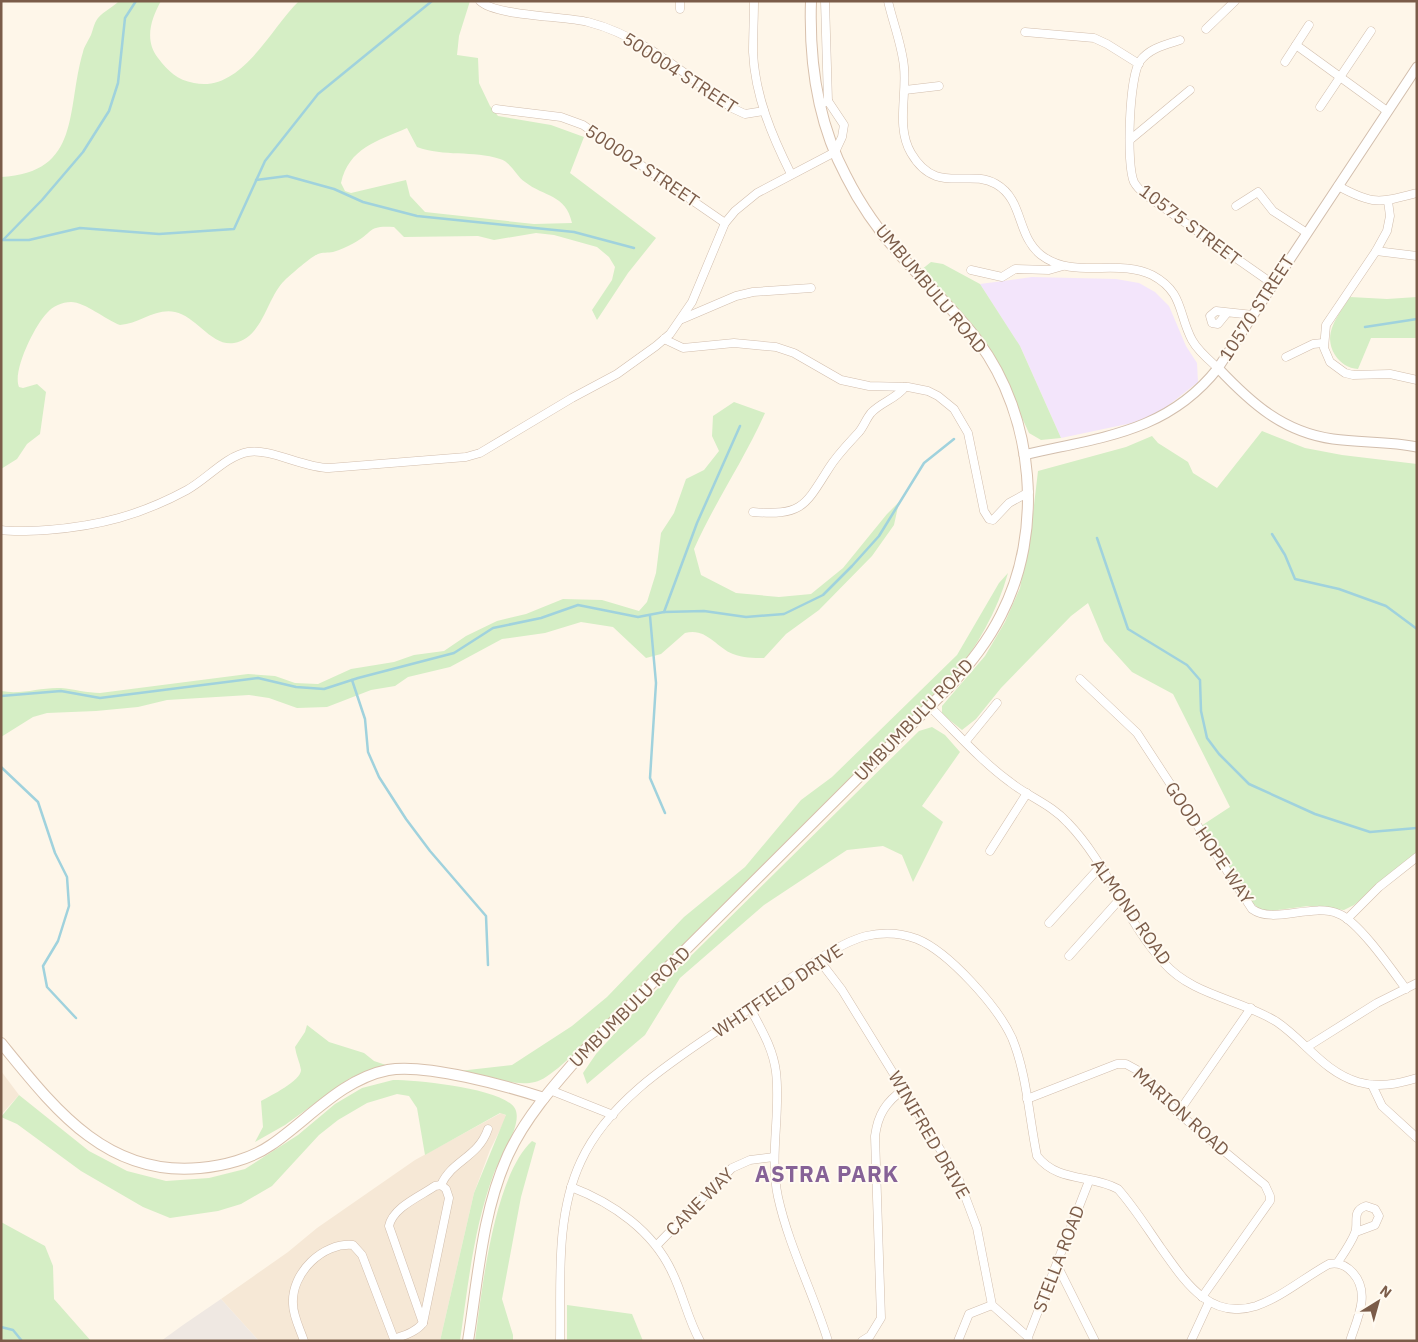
<svg xmlns="http://www.w3.org/2000/svg" width="1418" height="1342" font-family="'IBM Plex Sans',sans-serif">
	<style>
		.residential { fill: #f6e8d6 }
		.industrial { fill: #efe8e2 }
		.education { fill: #f3e5fb }
		.green { fill: #d5eec5; fill-rule: evenodd }
		.lines { fill: none; stroke-linecap: round; stroke-linejoin: round }
		.stream { stroke: #a0d2dd; stroke-width: 2.5 }
		.minor-casing { stroke: #d2bead; stroke-width: 9 }
		.tertiary-casing { stroke: #d2bead; stroke-width: 11 }
		.secondary-casing { stroke: #d8c0ac; stroke-width: 12 }
		.minor { stroke: #fff; stroke-width: 8 }
		.tertiary { stroke: #fff; stroke-width: 9 }
		.secondary { stroke: #fff; stroke-width: 10 }
		.labels { text-anchor: middle; stroke-width: 4; stroke-linejoin: round; paint-order: stroke }
		.street-label { font-size: 18px; fill: #7b5c49; stroke: #fffaf1 }
		.district-label { font-size: 22px; font-weight: bold; letter-spacing: 1px; fill: #866297; stroke: #fffaf1 }
	</style>
	<rect width="100%" height="100%" fill="#fef6e9"/>
	<g class="residential">
		<polygon points="1,1071 19,1095 1,1115"/>
		<polygon points="501,1113 507,1116 490,1150 474,1193 440,1341 259,1341 221,1299 288,1252 317,1228 415,1160"/>
	</g>
	<polygon class="industrial" points="221,1299 259,1341 161,1341 183,1325"/>
	<polygon class="education" points="1032,277 1116,279 1139,283 1155,292 1169,306 1186,346 1197,363 1198,382 1160,412 1132,423 1061,438 1021,348 980,284"/>
	<g class="green">
		<path d="M119 1H161C151 19 144 40 158 58 168 71 177 80 194 83 241 93 270 29 299 1H470L459 36 457 55 478 58 479 83 490 106 498 116 551 125 584 137 570 173 656 238 628 273 597 320 592 310 612 280 615 267 609 257 597 247 554 235 536 233 494 240 478 236 404 237 394 227C367 225 374 232 354 243 348 246 340 250 333 252 328 253 322 252 318 254 309 258 293 273 285 280 266 298 264 337 234 343 212 347 196 316 175 312 155 308 139 324 120 325 106 320 85 302 71 302 62 302 53 306 47 313 35 325 12 371 19 387L23 388 37 384 46 392 40 434 27 444 17 459 1 469V177C82 173 66 109 83 52 84 47 88 41 91 35 93 30 94 23 98 18 104 11 113 7 119 1ZM407 128 417 147C444 157 473 150 500 159 511 162 516 176 525 182 544 197 566 194 572 223L534 224 425 212 410 196 406 180 351 193 345 191 341 183C349 148 377 141 407 128Z"/>
		<polygon points="931,262 943,264 980,284 1020,346 1061,438 1041,440 1029,433 1005,381 922,274 921,270"/>
		<path d="M1350 297 1387 299 1417 297V338H1371L1358 369C1348 368 1341 364 1335 355 1322 333 1338 316 1350 297Z"/>
		<path d="M734 402 765 413C744 460 715 502 694 549L701 575 736 593 779 597 811 594 843 568 887 514 899 502 894 525 872 556 819 610 786 634 764 658C753 658 743 658 733 654 716 647 706 627 685 633L661 654 646 658 613 627 581 622 545 633 502 639 450 667 408 677 395 686 371 690 327 707 297 708 269 698 249 695 167 700 138 707 96 711 47 713 33 717 1 737V691C22 695 40 687 61 688 74 689 87 693 100 693L248 674 275 676 295 683 318 684 351 669 394 662 414 655 444 651 466 636 497 621 526 614 563 599 602 600 639 611 647 602 656 573 661 533 674 513 686 479 704 470 719 451 712 436 713 416Z"/>
		<polygon points="1262,431 1305,448 1342,455 1417,464 1417,852 1354,905 1344,910 1308,906 1263,912 1250,901 1201,826 1230,807 1173,694 1132,672 1104,641 1088,603 1071,616 1001,688 976,719 962,730 942,714 942,706 985,656 1005,622 1020,588 1031,531 1038,471 1126,447 1152,436 1158,443 1188,462 1193,473 1217,488"/>
		<path d="M1008 573C997 612 977 646 952 679L586 1042C576 1052 548 1080 535 1082 514 1087 481 1075 459 1071L512 1065 572 1026 607 997 684 917 745 867 801 800 832 777 957 655 999 583Z"/>
		<polygon points="932,727 945,735 960,752 922,806 943,822 913,882 902,855 883,846 847,850 764,905 680,978 645,1035 587,1084 583,1073 596,1054 636,1010 919,731"/>
		<path d="M307 1025 329 1042 364 1053 374 1061 386 1065 350 1078 285 1125 255 1142 263 1127 261 1101C270 1096 301 1081 301 1070 300 1063 296 1055 295 1047L305 1032Z"/>
		<path d="M393 1080C417 1080 499 1088 514 1107 525 1121 500 1158 494 1173 474 1226 468 1285 460 1341H440L474 1193 506 1115 500 1113 425 1155 417 1108 409 1096 397 1094 367 1103 338 1120 319 1135 272 1186 241 1204 218 1211 170 1218 143 1207 81 1171 17 1124 1 1117 19 1095 89 1151 127 1171 166 1181 209 1178 245 1169 298 1135 335 1104 362 1088Z"/>
		<path d="M532 1141 536 1143 521 1197 502 1299 513 1335V1341H475C482 1289 494 1176 532 1141Z"/>
		<polygon points="1,1222 45,1246 53,1266 54,1299 91,1341 1,1341"/>
		<polygon points="567,1305 632,1314 643,1341 567,1341"/>
	</g>
	<g class="lines">
		<g class="stream">
			<polyline points="256,180 287,176 334,189 363,202 417,216 574,232 634,248"/>
			<polyline points="4,239 42,200 83,152 109,111 118,83 125,18 136,1"/>
			<polyline points="1,240 29,240 80,228 159,234 234,229 265,161 318,94 432,1"/>
			<polyline points="1365,327 1417,319"/>
			<polyline points="1272,534 1285,555 1295,579 1339,589 1386,606 1417,629"/>
			<polyline points="1097,538 1128,629 1187,665 1200,680 1201,711 1207,738 1219,754 1249,784 1315,814 1370,832 1417,828"/>
			<polyline points="664,612 697,523 740,426"/>
			<polyline points="650,616 656,683 650,778 665,813"/>
			<polyline points="352,680 365,719 368,752 379,777 406,819 430,851 486,916 488,965"/>
			<polyline points="1,696 61,691 100,698 258,678 296,687 324,689 358,678 454,653 493,628 541,618 578,605 638,617 664,612 704,611 746,617 784,614 823,595 852,566 879,536 924,463 954,439"/>
			<polyline points="1,767 38,802 55,853 67,877 69,906 58,941 43,966 47,987 76,1018"/>
			<polyline points="1,1327 13,1330 22,1341"/>
		</g>
		<defs>
			<g id="minor">
				<path d="M480 1C495 16 564 16 588 22 643 36 687 76 732 108L745 114 764 111"/>
				<polyline points="680,1 680,9"/>
				<path d="M754 1C754 18 753 35 753 52 755 96 772 136 791 174"/>
				<path d="M888 1C893 23 902 45 904 67 907 96 896 127 911 153 936 196 968 168 996 184 1024 200 1016 235 1041 255 1073 280 1118 258 1152 275 1184 292 1178 314 1192 340 1198 351 1209 360 1218 368"/>
				<polyline points="1206,29 1235,1"/>
				<polyline points="1025,32 1094,38 1107,44 1139,64"/>
				<path d="M1180 40C1165 45 1150 48 1140 61 1129 77 1126 165 1134 182 1137 188 1142 192 1147 196L1273 284"/>
				<polyline points="1296,45 1387,111"/>
				<polyline points="1285,62 1309,25"/>
				<polyline points="905,90 939,86"/>
				<polyline points="823,103 828,101 825,1"/>
				<polyline points="1320,107 1371,31"/>
				<polyline points="496,109 561,117 583,125 725,223"/>
				<polyline points="1131,139 1190,90"/>
				<path d="M1338 186C1373 205 1379 203 1417 193"/>
				<polyline points="1388,201 1390,216 1387,231 1376,251 1326,325 1324,348 1330,362 1345,373 1353,375 1390,374 1417,380"/>
				<polyline points="1236,206 1258,192 1273,211 1307,233"/>
				<polyline points="1376,251 1417,256"/>
				<polyline points="971,270 1002,277 1015,269 1049,270 1063,266"/>
				<polyline points="1227,313 1218,324 1212,323 1210,316 1216,311 1253,315"/>
				<polyline points="682,319 736,296 753,292 811,288"/>
				<polyline points="664,339 683,348 734,343 776,347 794,353 841,380 869,386 908,387 928,391 938,396 954,409 968,433 984,511 989,519 993,520 1009,503 1029,492"/>
				<polyline points="1286,357 1313,344 1323,343"/>
				<path d="M753 512C802 516 805 506 829 468 837 455 848 444 859 432 864 426 866 419 871 413 881 402 896 399 905 387"/>
				<path d="M1 530C16 532 31 531 47 530 99 526 141 515 187 490 207 479 226 456 248 452 270 448 304 468 329 468L466 457 480 453 572 398 617 374 656 346 670 334 692 302 725 223 735 211 757 193 835 152 842 137 844 125 828 101"/>
				<path d="M1080 679 1137 733 1252 909C1274 925 1311 902 1339 914 1359 922 1392 970 1406 989"/>
				<path d="M930 707C956 732 981 761 1010 782 1029 797 1052 805 1068 823 1107 863 1126 922 1164 963 1193 996 1241 999 1277 1022 1305 1041 1324 1072 1358 1082 1378 1088 1397 1084 1417 1078"/>
				<polyline points="966,741 997,703"/>
				<polyline points="990,851 1027,793"/>
				<polyline points="1347,919 1379,887 1417,857"/>
				<polyline points="1049,923 1100,867"/>
				<polyline points="1069,956 1120,899"/>
				<polyline points="819,960 842,990 959,1180 977,1228 992,1305 1028,1337 1029,1341"/>
				<path d="M750 1008C761 1029 773 1048 776 1072 781 1113 769 1156 778 1197 789 1247 813 1292 828 1341"/>
				<polyline points="1307,1047 1377,1003 1417,983"/>
				<polyline points="1372,1085 1382,1106 1417,1138"/>
				<polyline points="550,1090 613,1115"/>
				<polyline points="1027,1099 1117,1064 1126,1064 1137,1070 1178,1113 1265,1185 1270,1196 1270,1201 1202,1297"/>
				<polyline points="1178,1113 1251,1008"/>
				<path d="M441 1185C452 1160 478 1158 488 1129"/>
				<path d="M571 1187C613 1203 653 1231 672 1272 683 1294 688 1320 700 1341"/>
				<polyline points="657,1245 732,1168 750,1160 774,1157"/>
				<path d="M1338 1262C1344 1253 1351 1243 1355 1233 1359 1222 1351 1211 1366 1206L1375 1209 1379 1216 1375 1225 1356 1232"/>
				<polyline points="1057,1265 1095,1341"/>
				<polyline points="423,1323 449,1198 446,1189 441,1185"/>
				<polyline points="1028,1337 1089,1181"/>
				<path d="M304 1341C300 1329 293 1316 293 1304 291 1273 323 1242 353 1245L362 1255 394 1339C405 1335 416 1332 423 1323L389 1226C393 1207 421 1196 435 1186L441 1185"/>
				<path d="M560 1341C561 1282 555 1216 581 1161 610 1098 679 1057 735 1019 768 996 829 945 866 936 883 932 901 933 917 939 949 952 998 1007 1012 1038 1027 1074 1029 1118 1037 1156 1058 1183 1091 1174 1118 1189 1134 1207 1147 1228 1161 1248 1184 1280 1209 1321 1256 1306 1282 1297 1305 1277 1329 1264 1338 1262 1346 1265 1353 1273 1371 1293 1357 1319 1350 1341"/>
				<path d="M862 1341 870 1336 881 1318 875 1136C878 1114 886 1102 904 1089"/>
				<polyline points="958,1341 969,1314 992,1305"/>
				<polyline points="1191,1341 1209,1302"/>
			</g>
			<g id="tertiary">
				<path d="M1218 368C1251 403 1283 432 1333 439 1361 443 1389 441 1417 447"/>
				<path d="M1024 455C1100 437 1167 433 1218 368L1417 67"/>
			</g>
			<g id="secondary">
				<path d="M1 1043C54 1108 106 1177 200 1168 223 1166 251 1159 271 1145 309 1119 342 1079 388 1070 425 1063 507 1086 544 1098"/>
				<path d="M468 1341C478 1279 482 1212 508 1155 526 1116 556 1083 584 1051L952 684C971 662 988 641 1001 615 1044 532 1035 417 978 341 956 311 928 286 903 258 881 234 861 206 846 176 817 122 809 62 811 1"/>
			</g>
		</defs>
		<use href="#minor" class="minor-casing"/>
		<use href="#tertiary" class="tertiary-casing"/>
		<use href="#secondary" class="secondary-casing"/>
		<use href="#minor" class="minor"/>
		<use href="#tertiary" class="tertiary"/>
		<use href="#secondary" class="secondary"/>
	</g>
	<g class="labels">
		<g class="street-label">
			<text transform="translate(680 73) rotate(33)" y="6">500004 STREET</text>
			<text transform="translate(642 166) rotate(34)" y="6">500002 STREET</text>
			<text transform="translate(1190 225) rotate(37)" y="6">10575 STREET</text>
			<text transform="translate(931 289) rotate(50)" y="6">UMBUMBULU ROAD</text>
			<text transform="translate(1257 308) rotate(-57)" y="6">10570 STREET</text>
			<text transform="translate(914 720) rotate(-46)" y="6">UMBUMBULU ROAD</text>
			<text transform="translate(1209 843) rotate(56)" y="6">GOOD HOPE WAY</text>
			<text transform="translate(1131 912) rotate(55)" y="6">ALMOND ROAD</text>
			<text transform="translate(778 991) rotate(-34)" y="6">WHITFIELD DRIVE</text>
			<text transform="translate(630 1007) rotate(-45)" y="6">UMBUMBULU ROAD</text>
			<text transform="translate(1181 1112) rotate(42)" y="6">MARION ROAD</text>
			<text transform="translate(929 1135) rotate(60)" y="6">WINIFRED DRIVE</text>
			<text transform="translate(700 1202) rotate(-45)" y="6">CANE WAY</text>
			<text transform="translate(1059 1259) rotate(-69)" y="6">STELLA ROAD</text>
		</g>
		<g class="district-label">
			<text x="827" y="1182">ASTRA PARK</text>
		</g>
	</g>
	<rect width="1418" height="1342" fill="none" stroke="#7b5c49" stroke-width="5"/>
	<g transform="translate(1378 1302) rotate(37)" stroke="#fffaf1" stroke-width="4" paint-order="stroke">
	<path d="M0-4L9 19L0 12L-9 19Z" fill="#7b5c49"/>
	<text y="-8" font-size="14" font-weight="bold" text-anchor="middle" fill="#7b5c49">N</text>
	</g>
</svg>
